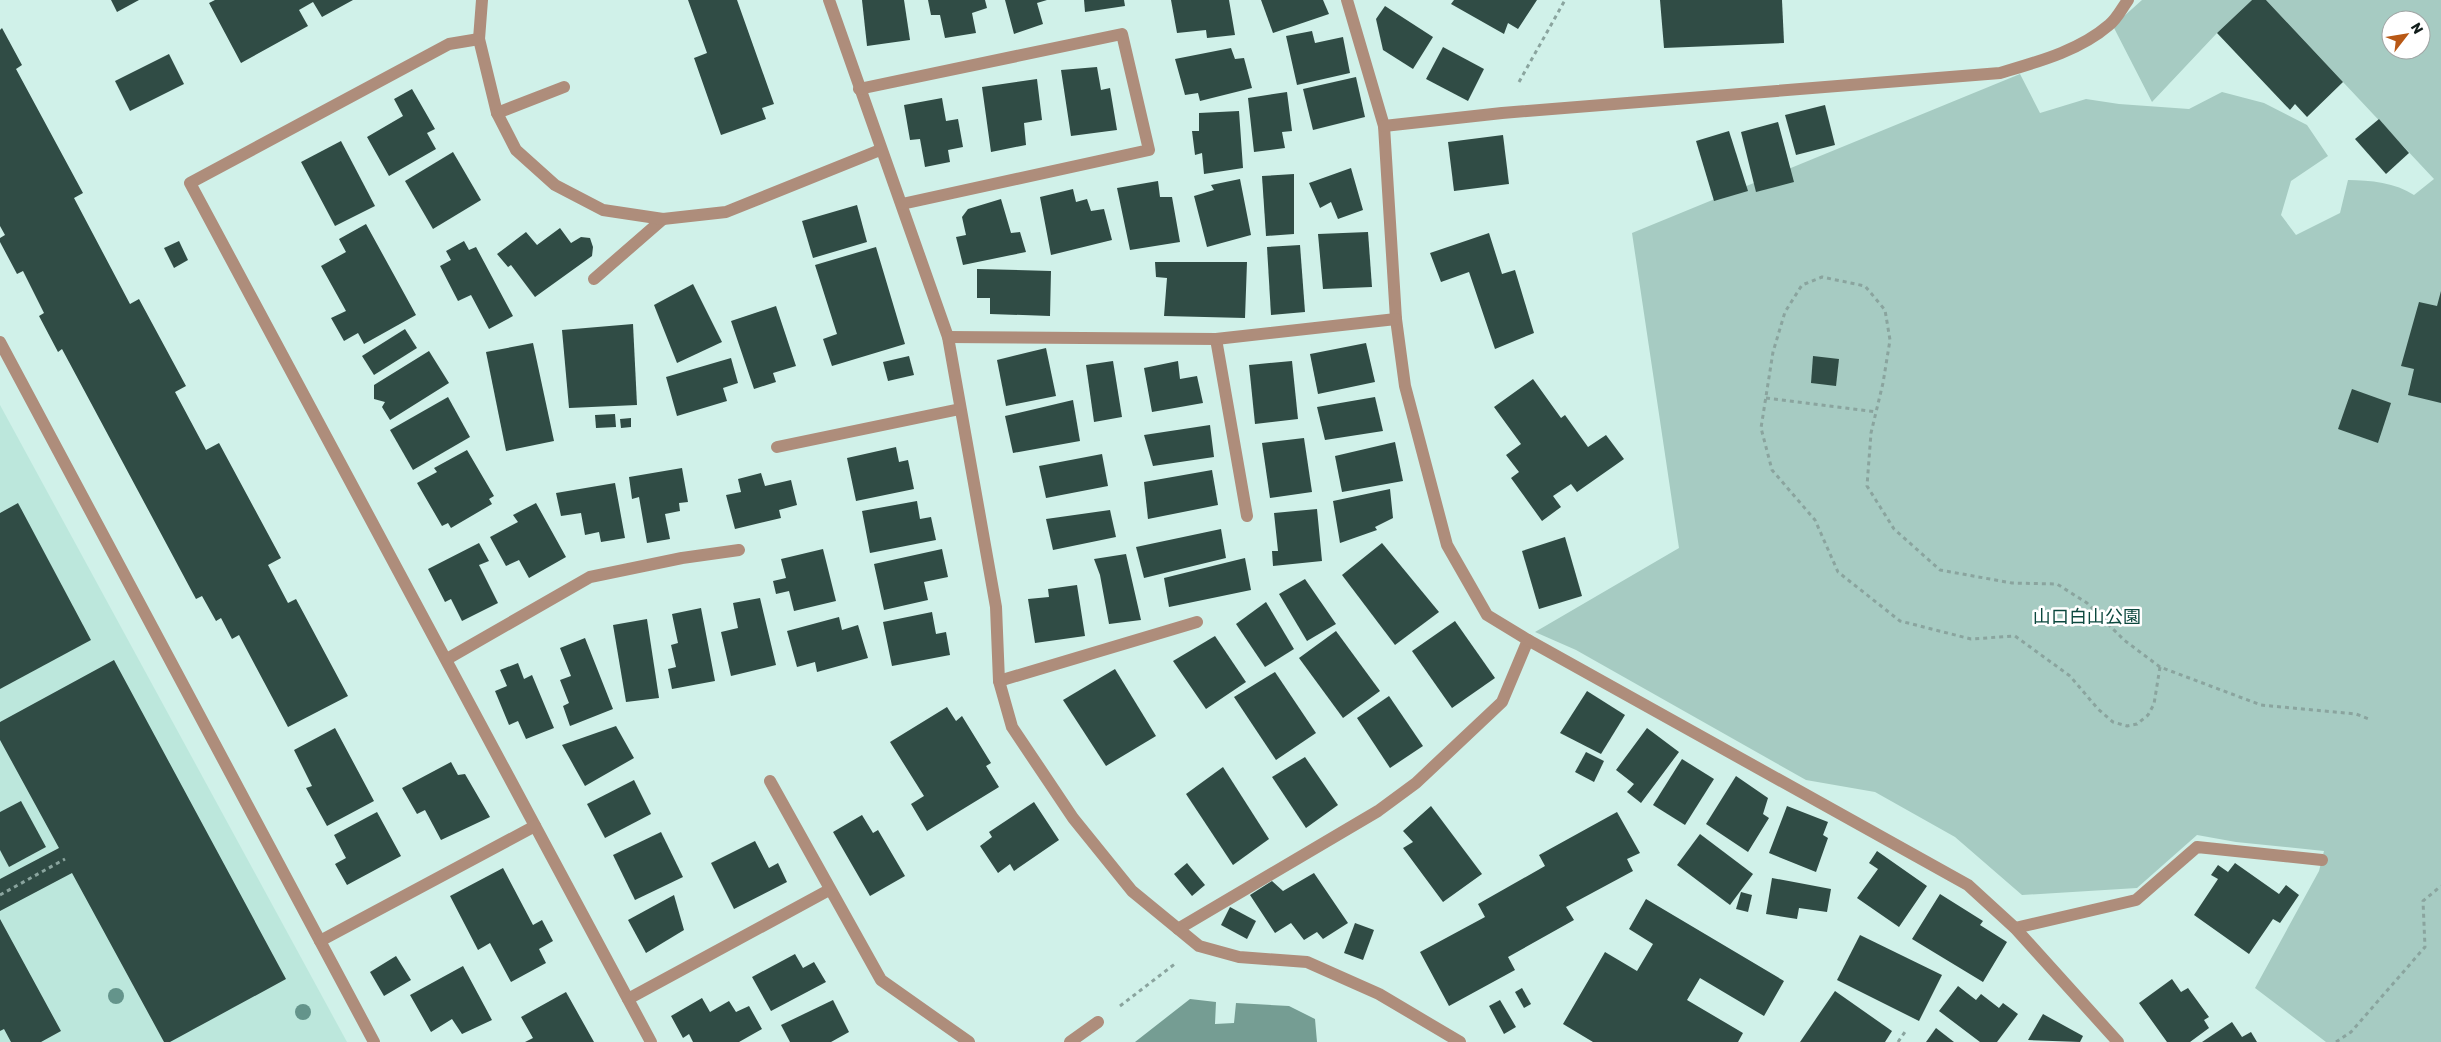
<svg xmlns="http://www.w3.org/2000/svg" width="2441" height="1042" font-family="Rubik,'Noto Sans JP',sans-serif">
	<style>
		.built { fill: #bce7dc }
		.green { fill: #a6cbc2; fill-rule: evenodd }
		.water { fill: #759d93 }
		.building { fill: #304c45 }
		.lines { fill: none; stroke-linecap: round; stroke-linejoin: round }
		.path { stroke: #8aa49e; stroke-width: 3; stroke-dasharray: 4 4; stroke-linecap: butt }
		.service { stroke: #ae8d7b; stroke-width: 12 }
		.minor { stroke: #ae8d7b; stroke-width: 12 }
		.tree { fill: #64948b }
		.labels { text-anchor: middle; stroke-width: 5; stroke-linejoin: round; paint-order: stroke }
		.park-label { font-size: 18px; fill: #0c483e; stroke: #fff }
	</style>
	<rect width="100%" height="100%" fill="#d0f1e9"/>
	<polygon class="built" points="0,405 347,1042 0,1042"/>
	<g class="green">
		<polygon points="2142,0 2252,0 2217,33 2152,102 2113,26"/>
		<path d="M2266 0H2441V1042H2326L2255 988 2319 871 2324 851 2236 842 2197 835 2137 888 2022 895 1955 837 1875 792 1806 780 1576 650 1535 632 1679 548 1632 233 2020 74 2040 113 2086 99 2119 104 2189 109 2222 92 2264 103 2307 125 2328 156 2291 181 2281 215 2296 235 2340 213 2348 180C2370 180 2396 183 2414 195L2434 179ZM2391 20H2421V50H2391Z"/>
	</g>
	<polygon class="water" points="1190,999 1216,1002 1215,1024 1234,1023 1236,1003 1289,1006 1315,1019 1317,1042 1135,1042"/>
	<g class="building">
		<polygon points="111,0 139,0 117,12"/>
		<polygon points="215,0 353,0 322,17 313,2 299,10 308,26 241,63 209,3"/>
		<polygon points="688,0 737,0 774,104 762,108 766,119 721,135 694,58 707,53"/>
		<polygon points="862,0 904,0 910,40 867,46"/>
		<polygon points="928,0 985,0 987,8 972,13 976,33 945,38 940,15 931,15"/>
		<polygon points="1005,0 1047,0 1037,3 1043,24 1014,34"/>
		<polygon points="1084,0 1124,0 1125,6 1085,12"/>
		<polygon points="1171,0 1229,0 1235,35 1207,38 1206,30 1177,33"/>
		<polygon points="1261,0 1323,0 1329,14 1273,33"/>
		<polygon points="1454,0 1537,0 1518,29 1508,23 1504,34 1451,4"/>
		<polygon points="1660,0 1782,0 1784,43 1664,48"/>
		<polygon points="2252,0 2266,0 2343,82 2307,117 2295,104 2290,110 2217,33"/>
		<polygon points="1385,6 1433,37 1413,69 1383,50 1376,19"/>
		<polygon points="2,28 22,65 16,69 83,193 74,198 130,304 139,299 186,386 175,392 206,450 219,443 281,558 268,565 288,603 296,599 348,696 288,727 239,635 232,639 221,618 216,621 202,596 196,599 62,349 58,352 39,316 44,313 23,271 17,274 0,242 0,238 5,235 0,226 0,30"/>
		<polygon points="1312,31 1315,43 1343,37 1350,73 1297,85 1286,36"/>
		<polygon points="1443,47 1484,69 1468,101 1426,79"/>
		<polygon points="1231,48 1235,59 1244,58 1252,88 1200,101 1198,93 1185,95 1175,59"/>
		<polygon points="169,54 184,84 130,111 115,81"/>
		<polygon points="1097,67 1101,90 1110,88 1117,130 1071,136 1061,70"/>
		<polygon points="1356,77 1365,117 1313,130 1303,89"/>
		<polygon points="1037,79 1042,120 1024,123 1026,145 991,152 982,87"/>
		<polygon points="412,89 435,129 427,133 436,149 389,176 367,137 403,116 394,99"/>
		<polygon points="1287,92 1292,131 1282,132 1285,148 1254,152 1248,98"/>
		<polygon points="942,98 946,121 958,119 963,147 948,150 950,162 925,167 920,139 910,140 904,105"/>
		<polygon points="1825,105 1835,145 1796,155 1785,115"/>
		<polygon points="1239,111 1243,168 1204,174 1202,153 1195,155 1192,131 1199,131 1199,113"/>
		<polygon points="2379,119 2409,153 2386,174 2355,139"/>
		<polygon points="1778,122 1794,182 1756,192 1741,132"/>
		<polygon points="1729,131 1748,191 1714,201 1696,141"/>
		<polygon points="1503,135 1509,184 1454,191 1448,142"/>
		<polygon points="341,141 375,206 335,226 301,162"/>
		<polygon points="453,152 481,200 433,229 405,181"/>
		<polygon points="1351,168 1363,210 1338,219 1331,202 1320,208 1309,183"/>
		<polygon points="1294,174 1294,234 1266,236 1262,176"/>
		<polygon points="1240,179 1251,235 1207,247 1194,196 1214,190 1211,185"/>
		<polygon points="1158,181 1160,197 1172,197 1180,242 1130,250 1117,188"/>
		<polygon points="1073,189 1076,202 1087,199 1091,211 1104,209 1112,240 1051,255 1040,197"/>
		<polygon points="1001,199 1011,233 1020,232 1026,252 963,265 956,237 966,235 962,217 968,209"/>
		<polygon points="857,205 867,242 813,258 802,221"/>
		<polygon points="366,224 416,315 364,344 358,333 344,341 331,318 346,311 321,266 346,252 339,239"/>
		<polygon points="560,228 571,243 581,237 590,238 593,247 592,256 535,297 511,265 508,267 497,254 526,232 537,245"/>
		<polygon points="1368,232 1372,287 1323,289 1318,234"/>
		<polygon points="1489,233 1502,274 1515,270 1534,333 1495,349 1469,272 1441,282 1430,253"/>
		<polygon points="179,241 188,260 174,268 164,248"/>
		<polygon points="464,241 469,250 476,247 513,316 489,329 471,295 458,301 440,266 451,260 446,251"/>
		<polygon points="1300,245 1305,312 1271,315 1267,247"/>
		<polygon points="876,247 905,344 832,366 823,339 837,334 815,265"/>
		<polygon points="1155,262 1247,262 1245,318 1164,316 1167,278 1156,277"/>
		<polygon points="977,269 1051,271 1050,316 990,314 990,298 977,298"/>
		<polygon points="693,284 722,342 677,363 654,305"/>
		<polygon points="2441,291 2441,403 2408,395 2414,369 2401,366 2419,302 2437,306"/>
		<polygon points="776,306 796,366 773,373 776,382 754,389 731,321"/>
		<polygon points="633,324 637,405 569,408 562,330"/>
		<polygon points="405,329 417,348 374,375 362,356"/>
		<polygon points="533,343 554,441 506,451 486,352"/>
		<polygon points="1366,343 1375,382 1318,394 1310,354"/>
		<polygon points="1046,348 1056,396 1006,406 997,360"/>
		<polygon points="429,351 449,383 390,420 382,407 385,402 374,399 374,385"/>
		<polygon points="909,356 914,375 888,381 883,362"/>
		<polygon points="1813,356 1839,359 1836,386 1811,383"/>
		<polygon points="731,358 738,383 723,388 727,401 677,416 666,377"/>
		<polygon points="1113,361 1122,417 1094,422 1086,365"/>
		<polygon points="1178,361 1180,379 1197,376 1203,403 1152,412 1144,368"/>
		<polygon points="1292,361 1298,419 1255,424 1249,365"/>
		<polygon points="1533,379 1561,418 1565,415 1588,447 1606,435 1624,459 1577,492 1571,484 1553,496 1561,507 1542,521 1511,478 1519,472 1506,455 1521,444 1494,407"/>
		<polygon points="2352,389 2391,403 2378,443 2338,429"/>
		<polygon points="448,397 470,437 413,470 390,430"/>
		<polygon points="1375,397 1383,431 1325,440 1317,407"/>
		<polygon points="1073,400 1080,441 1013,453 1005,416"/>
		<polygon points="615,414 616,427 596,428 595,415"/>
		<polygon points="631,418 631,427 621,428 620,419"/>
		<polygon points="1210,425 1214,457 1153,466 1144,435"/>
		<polygon points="1304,438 1312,492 1270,498 1262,443"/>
		<polygon points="1395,442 1403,481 1342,492 1335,456"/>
		<polygon points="896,447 899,462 908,460 914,489 856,501 847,458"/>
		<polygon points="467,450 494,496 489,499 492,504 451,528 448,523 442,526 417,483 437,472 434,468"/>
		<polygon points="1102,454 1108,486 1046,498 1039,466"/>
		<polygon points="682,468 688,502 679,503 680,511 665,514 670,539 647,543 639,497 632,499 629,477"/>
		<polygon points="1212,470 1218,505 1148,519 1144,482"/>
		<polygon points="761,473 765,486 791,480 797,505 779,510 781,518 735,529 726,495 741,492 738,479"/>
		<polygon points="615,483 625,538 601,542 599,532 585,535 581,513 561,516 556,493"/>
		<polygon points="1390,489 1393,518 1375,527 1377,530 1340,543 1333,501"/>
		<polygon points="917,501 920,519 931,517 936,540 870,553 862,511"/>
		<polygon points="18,503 91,640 0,689 0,513"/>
		<polygon points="536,503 566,557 529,578 519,560 506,566 490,537 518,522 513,515"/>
		<polygon points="1317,509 1322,561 1273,566 1272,551 1278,551 1274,513"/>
		<polygon points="1110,510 1116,537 1053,550 1046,519"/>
		<polygon points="1221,529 1226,558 1144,578 1136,547"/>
		<polygon points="1565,537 1582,596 1539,609 1522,551"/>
		<polygon points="479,543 489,561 479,565 498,603 462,621 451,599 445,602 428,569"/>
		<polygon points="1382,543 1439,612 1395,645 1342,575"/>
		<polygon points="823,549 836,601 794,611 789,591 776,594 773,581 786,578 781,559"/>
		<polygon points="942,549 948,577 924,582 928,600 884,610 874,564"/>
		<polygon points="1126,554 1141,620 1109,624 1100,575 1094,559"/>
		<polygon points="1245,558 1251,590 1169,607 1164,578"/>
		<polygon points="1305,579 1336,624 1307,641 1279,594"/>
		<polygon points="1077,585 1085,636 1035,643 1028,599 1049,597 1048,589"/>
		<polygon points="760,598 776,665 731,676 721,632 738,628 733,603"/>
		<polygon points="1266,602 1294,649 1265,667 1236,624"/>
		<polygon points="701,608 715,681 672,689 668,669 676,667 671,645 678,643 672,614"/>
		<polygon points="932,612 936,634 946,632 950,655 892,666 883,622"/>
		<polygon points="839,617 842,630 858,625 868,658 817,672 815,662 797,667 787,631"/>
		<polygon points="647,619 659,698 626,702 613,625"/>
		<polygon points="1455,621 1495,678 1452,708 1412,651"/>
		<polygon points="1336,631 1380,691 1343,718 1299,658"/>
		<polygon points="1215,636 1246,682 1206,709 1173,661"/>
		<polygon points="585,638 613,709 570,726 563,706 569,703 560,680 571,676 560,648"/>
		<polygon points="114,660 286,979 170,1042 164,1042 72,873 0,911 0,879 59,848 0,740 0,722"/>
		<polygon points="518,663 524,679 532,675 554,728 526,739 518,721 509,725 495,691 507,686 500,670"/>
		<polygon points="1115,669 1156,736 1106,766 1063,700"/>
		<polygon points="1275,672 1316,733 1276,760 1234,697"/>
		<polygon points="1587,691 1625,715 1601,754 1560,733"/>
		<polygon points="1389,696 1423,746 1390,768 1357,718"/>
		<polygon points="947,707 956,721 962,716 991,763 986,766 999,787 927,831 911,804 924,796 890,742"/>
		<polygon points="616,726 634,758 585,786 562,745"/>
		<polygon points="335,728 374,801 327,826 306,788 312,786 294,750"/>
		<polygon points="1647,728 1679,752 1641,803 1627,792 1634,784 1616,770"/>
		<polygon points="1586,752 1604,761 1594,782 1575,772"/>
		<polygon points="1305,757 1338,805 1306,828 1272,777"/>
		<polygon points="1682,759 1714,779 1685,825 1653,805"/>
		<polygon points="451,762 458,775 465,774 490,817 441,840 425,810 417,814 402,788"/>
		<polygon points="1223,767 1269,839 1233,865 1186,794"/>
		<polygon points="1736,776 1768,798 1763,814 1769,818 1748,852 1706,824"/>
		<polygon points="634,780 651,814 605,838 587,804"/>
		<polygon points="21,801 46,847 9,867 0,850 0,812"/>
		<polygon points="1034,802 1059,840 1014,871 1010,864 998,873 980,846 992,837 989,832"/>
		<polygon points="1431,806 1482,874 1443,902 1403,848 1413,842 1403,831"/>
		<polygon points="1787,806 1828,822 1823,835 1828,838 1816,872 1769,853"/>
		<polygon points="377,812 401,856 347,885 335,864 346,858 334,835"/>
		<polygon points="1617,812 1640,853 1627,859 1633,871 1566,907 1574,920 1508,957 1515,970 1449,1006 1420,952 1485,917 1478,904 1545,866 1539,855"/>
		<polygon points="862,815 873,833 878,830 905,876 870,896 833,832"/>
		<polygon points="661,832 683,877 635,900 613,855"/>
		<polygon points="1700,834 1753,874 1730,905 1677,865"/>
		<polygon points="755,841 769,868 778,863 787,882 734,909 711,863"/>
		<polygon points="1877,851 1927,886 1899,927 1857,898 1878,869 1869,863"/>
		<polygon points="1187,863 1205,885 1192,896 1174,874"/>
		<polygon points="2235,863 2279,894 2286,885 2299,895 2280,923 2273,919 2249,954 2194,915 2218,879 2211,875 2218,865 2228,872"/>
		<polygon points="503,868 533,925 542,920 553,941 539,949 546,963 511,982 490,943 478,950 450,896"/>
		<polygon points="1314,873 1348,923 1323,939 1317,932 1304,940 1291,923 1275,933 1250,895 1272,881 1283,891"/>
		<polygon points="1772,878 1831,889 1827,912 1799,908 1797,919 1766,914"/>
		<polygon points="1741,892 1752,895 1748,912 1736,909"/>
		<polygon points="1940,894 1983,921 1980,925 2007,942 1983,982 1912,939"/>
		<polygon points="674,895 684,930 646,953 628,920"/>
		<polygon points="1646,899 1784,981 1764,1016 1700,978 1687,1000 1743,1033 1738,1042 1593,1042 1563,1024 1605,952 1637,971 1653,944 1629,929"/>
		<polygon points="1230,907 1256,921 1247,939 1221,925"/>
		<polygon points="0,919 61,1031 41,1042 11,1042 4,1029 0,1031"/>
		<polygon points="1355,923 1374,930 1363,960 1344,953"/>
		<polygon points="1860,935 1942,975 1919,1021 1837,980"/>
		<polygon points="795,954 803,968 814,962 826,982 771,1011 752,977"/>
		<polygon points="396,956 411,980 384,996 370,972"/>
		<polygon points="463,966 492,1020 462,1034 452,1019 431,1032 410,995"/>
		<polygon points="2172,979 2181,992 2188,988 2209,1017 2204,1020 2209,1028 2190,1042 2167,1042 2139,1003"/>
		<polygon points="1958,986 1976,1000 1981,994 1999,1008 2003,1003 2018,1014 1997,1042 1980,1042 1939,1011"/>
		<polygon points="1522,988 1531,1004 1524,1008 1515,992"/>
		<polygon points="1835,991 1892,1031 1885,1042 1800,1042"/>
		<polygon points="566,992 594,1042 525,1042 533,1038 521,1017"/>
		<polygon points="702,998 710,1012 729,1001 736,1012 749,1006 762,1029 739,1042 693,1042 689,1034 683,1038 671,1016"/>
		<polygon points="833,1000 849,1032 831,1042 790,1042 781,1025"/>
		<polygon points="1500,1000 1516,1027 1504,1034 1489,1006"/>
		<polygon points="2043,1014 2083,1036 2080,1042 2028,1040"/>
		<polygon points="2232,1022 2242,1037 2251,1032 2257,1042 2202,1042"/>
		<polygon points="1936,1028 1954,1042 1926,1042"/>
	</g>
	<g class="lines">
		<g class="path">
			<polyline points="1519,82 1565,0"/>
			<polyline points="1766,398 1877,412"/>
			<polyline points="2160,667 2154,704 2148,715 2137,724 2127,726 2113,722 2098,709 2070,676 2015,636 1971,639 1900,621 1838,572 1815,520 1772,470 1761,428 1773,352 1785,312 1802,285 1822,277 1865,286 1885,310 1890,340 1883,383 1871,433 1867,486 1894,529 1940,570 2012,583 2057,584 2087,603 2124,640 2160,667 2261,705 2356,714 2369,719"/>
			<polyline points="0,895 65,859"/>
			<polyline points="1120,1006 1176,963"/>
			<polyline points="1898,1042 1907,1029"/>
			<polyline points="2336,1042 2351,1032 2425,947 2423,901 2441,886"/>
		</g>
		<g class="service">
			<polyline points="497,113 564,87"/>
			<polyline points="594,279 663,219"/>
			<polyline points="1216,339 1247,516"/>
			<polyline points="777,447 960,409"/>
			<polyline points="999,681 1197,622"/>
			<polyline points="2015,928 2136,900 2197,847 2322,860"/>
			<polyline points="1178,929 1378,811 1416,783 1502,702 1528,640"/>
		</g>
		<g class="minor">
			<polyline points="482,0 479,39 497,113 516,150 555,185 603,210 663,219 726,212 880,150"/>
			<polyline points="829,0 948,337 996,607 999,681 1012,727 1073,818 1132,891 1199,946 1239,957 1307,962 1379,994 1460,1042"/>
			<polyline points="1347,0 1384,126 1396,319 1405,386 1447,545 1487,615 1528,640 1968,885 2015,928 2118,1042"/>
			<polyline points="479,39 449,44 190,183 651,1042"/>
			<polyline points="859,89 1122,34 1149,150 902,204"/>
			<path d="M1384 126 1502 113 2000 73C2037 62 2079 51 2109 25 2117 19 2122 8 2128 0"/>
			<polyline points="948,337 1216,339 1396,319"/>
			<polyline points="0,342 374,1042"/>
			<polyline points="447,659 590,577 682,558 739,550"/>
			<polyline points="770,781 881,980 969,1042"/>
			<polyline points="320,941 535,826"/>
			<polyline points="628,999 829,890"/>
			<polyline points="1070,1042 1098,1022"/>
		</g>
	</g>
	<g class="tree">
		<circle cx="116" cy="996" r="8"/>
		<circle cx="303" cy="1012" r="8"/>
	</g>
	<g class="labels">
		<g class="park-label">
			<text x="2087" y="623">山口白山公園</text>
		</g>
	</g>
	<g transform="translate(2406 35) rotate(59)"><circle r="24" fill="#ffffff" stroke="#a0a5a4"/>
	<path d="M0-4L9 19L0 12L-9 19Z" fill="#b85815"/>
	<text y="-8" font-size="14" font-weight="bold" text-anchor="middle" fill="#111d1b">N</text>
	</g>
</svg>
